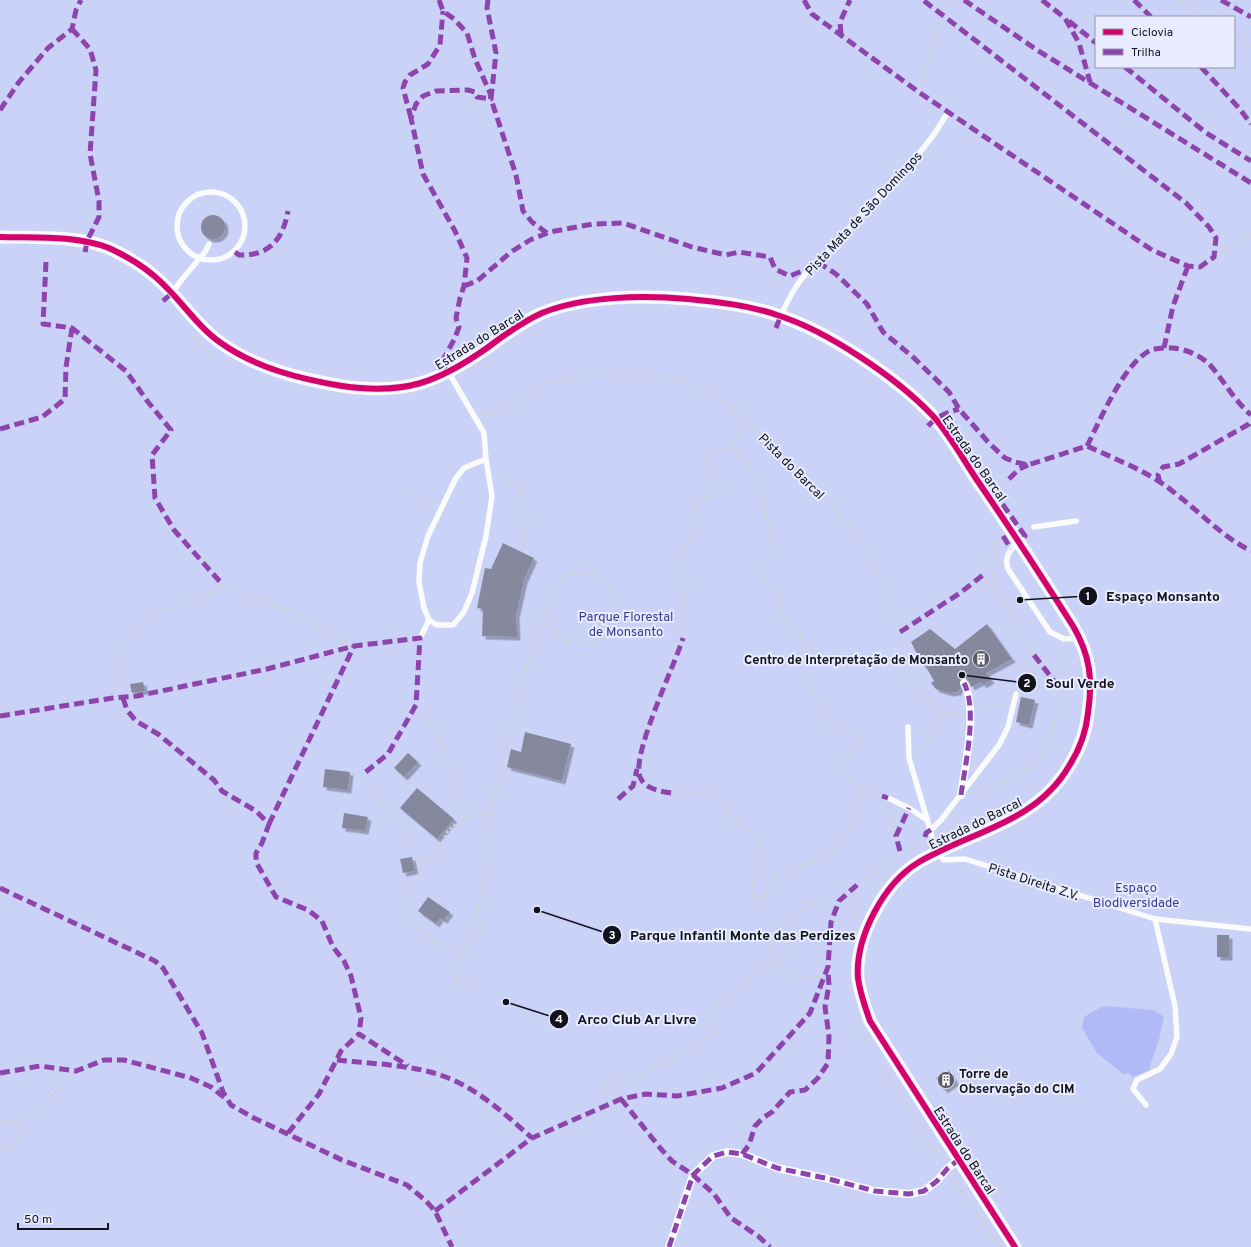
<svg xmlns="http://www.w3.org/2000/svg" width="1251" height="1247" font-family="Overpass,sans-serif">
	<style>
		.green { fill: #cad2f8; fill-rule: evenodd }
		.water { fill: #afbaf6 }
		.building { fill: #86889d; filter: url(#shadow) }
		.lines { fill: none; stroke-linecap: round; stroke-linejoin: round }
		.path { stroke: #d0d1d6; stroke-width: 2; stroke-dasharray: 3 2; stroke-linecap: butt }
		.service { stroke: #fafbfd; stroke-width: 5.5 }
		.pedestrian { stroke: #fafbfd; stroke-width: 8 }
		.tertiary { stroke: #fafbfd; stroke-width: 13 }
		.quiet { stroke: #8e44ad; stroke-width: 5; stroke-dasharray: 10 5; stroke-linecap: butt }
		.cycleway-casing { stroke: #e8ecfe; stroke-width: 8 }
		.cycleway { stroke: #d6006c; stroke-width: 6 }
		.labels { text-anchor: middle; stroke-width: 4; stroke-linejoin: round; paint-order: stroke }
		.street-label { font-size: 13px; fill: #11121c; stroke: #e8ecfe }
		.park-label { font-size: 13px; fill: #353994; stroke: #e8ecfe }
		.poi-label { font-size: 13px; font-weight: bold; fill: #11121c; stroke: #e8ecfe; text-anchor: end }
		.leader { fill: none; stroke: #11121c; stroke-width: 1.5 }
		.callout-dot { fill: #11121c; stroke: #e8ecfe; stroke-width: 1.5 }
		.mark-label { font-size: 12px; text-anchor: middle; font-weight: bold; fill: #fff }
		.callout-label { font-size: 14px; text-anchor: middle; font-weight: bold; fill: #11121c; stroke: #e8ecfe; stroke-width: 4; stroke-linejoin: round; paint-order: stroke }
	</style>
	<defs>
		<filter id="shadow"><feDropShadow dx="3.5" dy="3.5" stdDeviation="0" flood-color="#0004"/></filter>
	</defs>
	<rect width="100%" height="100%" fill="#dfe3f3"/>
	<path class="green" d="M0 0H1251V1247H0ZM1096 17H1234V67H1096Z"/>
	<polygon class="water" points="1103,1006 1154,1010 1164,1017 1159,1040 1150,1065 1150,1070 1132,1077 1129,1073 1123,1074 1097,1053 1082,1028 1084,1017"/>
	<g class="building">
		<circle cx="213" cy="227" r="12"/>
		<polygon points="503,543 534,558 524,580 516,615 517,637 482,636 483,609 477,608 485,568 491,569"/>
		<polygon points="987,624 1012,659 986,673 991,680 983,685 981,682 971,687 968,679 965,678 960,680 960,689 957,692 950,693 936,689 931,683 934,681 925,665 923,666 911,642 930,629 955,649"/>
		<polygon points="143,682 145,691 132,693 130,684"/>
		<polygon points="1021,697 1035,700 1029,725 1016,722"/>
		<polygon points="525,732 571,744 562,781 507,767 511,749 521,752"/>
		<polygon points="408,753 418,762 404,777 394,768"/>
		<polygon points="325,769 350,772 348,790 323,787"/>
		<polygon points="417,788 454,819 437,839 400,808"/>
		<polygon points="344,813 368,817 365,831 342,828"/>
		<polygon points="412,857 415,871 403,873 400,859"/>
		<polygon points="428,897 450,912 444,920 440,918 436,924 418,911"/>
		<rect x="1217" y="935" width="12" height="22"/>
		<polygon points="949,1070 956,1082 944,1090 936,1078"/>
	</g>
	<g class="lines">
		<g class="path">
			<polyline points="1180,0 1207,17"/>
			<polyline points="1216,17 1228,3"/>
			<polyline points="1234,34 1251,46"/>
			<polyline points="920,93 939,14 950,0"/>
			<polyline points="1214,257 1251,235"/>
			<polyline points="193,337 203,350 215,355"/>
			<path d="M482 415 504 408 522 395 546 383 582 376 622 370 684 381 707 393 730 407 750 424 815 486 853 530 869 554 877 573 900 632C898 652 904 677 918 692 925 700 936 707 944 714L925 744 917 752"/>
			<path d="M750 424 737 437 732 446 761 479 762 491 766 503 771 554 763 571 764 577 767 583 780 595 782 608 787 622 800 637 802 649 811 664 806 680V684L821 699 827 720 835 726 853 731 859 738V746C855 750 847 752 844 757 831 777 868 791 881 795"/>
			<path d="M498 479 515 482C518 488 524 495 526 501 529 515 528 539 521 551"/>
			<polyline points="998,489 1009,479"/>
			<polyline points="407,491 434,504"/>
			<path d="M1002 538C990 558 970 559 990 587L996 586 1034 655V669L1022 689"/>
			<circle cx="582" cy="608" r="36"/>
			<path d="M996 586C997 577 992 572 991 564L999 552"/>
			<polyline points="1005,600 1014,594"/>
			<polyline points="683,638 681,617 689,582 680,555 681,552 698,531 697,507 699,501 725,491 725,488 704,460 712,453 732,446"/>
			<polyline points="113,698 118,664 133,632 161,610 204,599 223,585 256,600 289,610 354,646"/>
			<polyline points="980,709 1005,703"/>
			<polyline points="421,710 431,723 454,769 455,794 464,818"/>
			<polyline points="944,714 955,715 960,714"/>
			<polyline points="362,775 401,828 422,864"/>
			<path d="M976 790C993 785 1013 779 1027 769 1058 745 1065 684 1064 648"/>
			<path d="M671 793H696L719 797 733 817 760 841 763 859C753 874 748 880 755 897"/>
			<path d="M887 807C894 817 892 826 896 836"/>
			<polyline points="857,920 851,906 857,885 900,851 914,850 925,839"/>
			<polyline points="462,956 454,948 441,944 413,927 408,907 410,893 422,864 434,858 447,832 457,822 471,816 491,813"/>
			<path d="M773 961 768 945 774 930 775 925 758 904 755 897 764 895 778 872C787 867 796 867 806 864 819 859 829 850 843 846L863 789"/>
			<path d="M819 976C805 979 793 976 781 968 785 950 795 897 822 902 827 903 832 906 836 909"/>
			<polyline points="457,977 479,988"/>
			<polyline points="455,983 467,936 486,931 478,913 491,813 540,610 546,609"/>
			<polyline points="860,1029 870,1046"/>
			<polyline points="884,1068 942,1161"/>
			<path d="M621 1099C614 1095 606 1094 600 1089L606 1085 635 1080 645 1075 657 1063 670 1059 688 1047 715 1032C715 1022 712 1013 717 1004 723 995 733 996 740 989 754 977 754 969 773 961L781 968"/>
			<polyline points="0,1123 8,1120 21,1120 50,1098 76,1071"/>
			<polyline points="0,1147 10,1148 16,1145 23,1127 21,1120"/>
			<polyline points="953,1178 999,1247"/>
		</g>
		<g class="service">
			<circle cx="211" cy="226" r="34"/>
			<polyline points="173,293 179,283 205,252 209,244"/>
			<path d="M781 315C790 296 800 276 818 262L893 180 914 160 935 133 948 112"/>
			<polyline points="449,373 484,433 486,459 464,468 456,478 428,536 420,563 419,582 424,608 429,620 437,625 453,625 464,612 472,593 486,536 492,496 486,459"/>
			<polyline points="1034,527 1076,521"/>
			<path d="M1019 541C1010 549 1004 557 1008 569L1050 632 1064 639 1080 638"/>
			<polyline points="420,638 429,620"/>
			<polyline points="908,727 909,758 937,853 944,860 965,859 1155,919 1251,929"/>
			<polyline points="888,798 909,808 927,820"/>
			<polyline points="932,829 941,820 999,745 1008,727 1016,694"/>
			<polyline points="1146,1105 1133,1089 1137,1080 1160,1069 1171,1054 1177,1037 1175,1006 1155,919"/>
		</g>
		<g class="pedestrian">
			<path d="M961 795C965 765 978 710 964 683"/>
			<polyline points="669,1247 693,1175 713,1156 727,1152 742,1154 777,1168 825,1178 875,1191 909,1194 924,1191 937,1181 947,1169 958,1160"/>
		</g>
		<path class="tertiary" d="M0 237C35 238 75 235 109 248 124 255 140 264 153 275 178 295 195 325 221 343 256 368 300 379 342 386 404 395 437 383 487 348 504 335 522 322 542 313 584 296 643 295 688 299 718 302 748 305 777 315 828 331 897 378 933 416 950 435 963 459 977 480 1010 528 1042 577 1073 626 1090 655 1093 679 1088 713 1086 733 1080 749 1069 766 1036 823 972 831 919 862 884 883 855 937 858 978 860 993 865 1007 870 1021L1015 1247"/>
		<g class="quiet">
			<polyline points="439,0 443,11 454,19 467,33 475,59 490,93 491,99 477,97 475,92 468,90 436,91 423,96 416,104 411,118 423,174 455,231 467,258 464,286 460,298 456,318 459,327 455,338 444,358 443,366 449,373"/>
			<polyline points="488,0 487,8 496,53 491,99 516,175 523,211 532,222 547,233"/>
			<polyline points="804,0 812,14 920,93 1152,250 1188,266 1200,267 1214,257 1216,238 1209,227 1186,203 923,0"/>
			<polyline points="964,0 1037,50 1251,183"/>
			<polyline points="1042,0 1065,18 1079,43 1090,82"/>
			<polyline points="1134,0 1151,17"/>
			<polyline points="1221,0 1251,17"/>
			<polyline points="1069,21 1096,43"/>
			<polyline points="72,29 90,49 96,70 90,154 99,201 99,217 87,241 85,253"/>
			<polyline points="841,34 840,22 850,0"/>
			<polyline points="1125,67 1205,132 1251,161"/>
			<polyline points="1201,67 1239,108 1251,124"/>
			<polyline points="0,110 19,82 48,48 72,29 76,10 81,0"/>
			<polyline points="411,118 403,88 405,82 410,75 428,64 440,45 443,11"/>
			<path d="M235 252 239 255C270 256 283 239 288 211"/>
			<polyline points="46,262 43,324 72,328 126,371 148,402 171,430 152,455 155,498 174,530 223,585"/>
			<path d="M818 262 836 274 867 304 883 332 913 357 949 392 959 409 989 443 1005 458 1015 462 1028 465 1087 446C1115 459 1147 471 1171 490 1198 510 1221 536 1251 551"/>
			<polyline points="464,286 477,281 511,252 530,240 550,232 593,224 623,223 692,247 726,255 739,252 770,257 775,269 790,276 810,268"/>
			<polyline points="163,301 172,293"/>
			<polyline points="776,328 781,315"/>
			<polyline points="1164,348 1173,306 1188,266"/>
			<path d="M928 426C937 416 946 413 959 409"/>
			<polyline points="0,429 42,417 65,399 66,367 72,328"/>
			<path d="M1087 446C1100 421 1124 362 1151 350 1157 348 1165 348 1172 348 1186 349 1200 355 1210 365 1225 382 1233 399 1251 415"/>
			<polyline points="1009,479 1019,469 1028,465"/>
			<polyline points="1160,483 1158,475 1163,467 1179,464 1249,424 1251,420"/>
			<polyline points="994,492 1025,536 1019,541"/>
			<polyline points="1003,536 1011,549"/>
			<polyline points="900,632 960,593 983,575"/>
			<polyline points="1034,655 1061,690"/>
			<polyline points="123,698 127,710 136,721 158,734 214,780 222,791 256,811 269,824 262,843 256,853 256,862 276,897 308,910 322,921 333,947 344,961 351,976 361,1018 359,1034"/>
			<polyline points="0,716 113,698 137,696 267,669 354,646 420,638 416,705 388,754 362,775"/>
			<path d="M671 793C659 791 645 789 640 777 631 755 675 665 683 638"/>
			<path d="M961 795C965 765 978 710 964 683"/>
			<polyline points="882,796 888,798"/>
			<polyline points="618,799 633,786 637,769"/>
			<polyline points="269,824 354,646"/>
			<polyline points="925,837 926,833 932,829"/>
			<polyline points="900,851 896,836 909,808"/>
			<polyline points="0,888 155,961 163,968 202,1033 223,1092 231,1105 254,1118 342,1160 407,1185 426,1201 435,1211 452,1247"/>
			<path d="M337 1060C372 1064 409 1064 443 1076 477 1088 505 1114 532 1138"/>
			<polyline points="0,1073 40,1066 76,1071 104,1060 124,1060 191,1078 211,1087 225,1098"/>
			<polyline points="621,1099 661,1149 672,1161 693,1175 714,1194 731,1218 758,1236 770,1247"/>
			<polyline points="288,1133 319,1094 341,1051 359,1034 408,1066"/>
			<polyline points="742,1154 749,1145 755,1126 763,1118 772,1112 790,1092 805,1090 818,1078 828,1063 829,1036 825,1007 829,985 828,971"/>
			<polyline points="435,1211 532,1138 621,1099 646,1094 677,1096 722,1088 756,1073 810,1013 828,967 831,922 836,909 839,901 857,885"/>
			<polyline points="669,1247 693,1175 713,1156 727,1152 742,1154 777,1168 825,1178 875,1191 909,1194 924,1191 937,1181 947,1169 958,1160"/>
		</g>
		<defs>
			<path id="cycleway" d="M0 237C35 238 75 235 109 248 124 255 140 264 153 275 178 295 195 325 221 343 256 368 300 379 342 386 404 395 437 383 487 348 504 335 522 322 542 313 584 296 643 295 688 299 718 302 748 305 777 315 828 331 897 378 933 416 950 435 963 459 977 480 1010 528 1042 577 1073 626 1090 655 1093 679 1088 713 1086 733 1080 749 1069 766 1036 823 972 831 919 862 884 883 855 937 858 978 860 993 865 1007 870 1021L1015 1247"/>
		</defs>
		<use href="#cycleway" class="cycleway-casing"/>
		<use href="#cycleway" class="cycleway"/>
	</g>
	<defs>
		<symbol id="building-disc" viewBox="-11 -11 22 22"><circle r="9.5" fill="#595b67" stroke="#e8ecfe"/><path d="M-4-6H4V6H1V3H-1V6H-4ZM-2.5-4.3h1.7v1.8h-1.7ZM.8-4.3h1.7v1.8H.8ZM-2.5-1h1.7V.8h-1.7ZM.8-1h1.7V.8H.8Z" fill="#fff"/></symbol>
	</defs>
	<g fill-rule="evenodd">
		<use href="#building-disc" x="971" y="649" width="20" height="20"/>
		<use href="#building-disc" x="936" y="1070" width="20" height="20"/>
	</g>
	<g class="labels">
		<g class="street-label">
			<text transform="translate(863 213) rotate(-47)" y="5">Pista Mata de São Domingos</text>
			<text transform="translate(479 339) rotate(-32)" y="5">Estrada do Barcal</text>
			<text transform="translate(975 458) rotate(55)" y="5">Estrada do Barcal</text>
			<text transform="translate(792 466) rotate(45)" y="5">Pista do Barcal</text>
			<text transform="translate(975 823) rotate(-26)" y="5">Estrada do Barcal</text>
			<text transform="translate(1034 881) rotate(18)" y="5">Pista Direita Z.V.</text>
			<text transform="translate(965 1150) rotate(57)" y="5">Estrada do Barcal</text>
		</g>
		<g class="park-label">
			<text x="626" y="621">Parque Florestal<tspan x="626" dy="15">de Monsanto</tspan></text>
			<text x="1136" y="892">Espaço<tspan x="1136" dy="15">Biodiversidade</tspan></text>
		</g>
		<g class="poi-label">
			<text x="968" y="664">Centro de Interpretação de Monsanto</text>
			<text x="959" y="1078" text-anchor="start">Torre de<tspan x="959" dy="15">Observação do CIM</tspan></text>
		</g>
	</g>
	<path class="leader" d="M1020 600L1088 596M962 675L1027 683M537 910L612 935M506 1002L559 1019"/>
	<g class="callout-dot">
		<circle cx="1020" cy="600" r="4"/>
		<circle cx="962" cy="675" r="4"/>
		<circle cx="537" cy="910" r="4"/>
		<circle cx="506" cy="1002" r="4"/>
		<circle cx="1088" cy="596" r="10"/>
		<circle cx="1027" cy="683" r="10"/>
		<circle cx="612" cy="935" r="10"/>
		<circle cx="559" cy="1019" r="10"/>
	</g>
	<g class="mark-label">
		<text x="1088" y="600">1</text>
		<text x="1027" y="687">2</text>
		<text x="612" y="939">3</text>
		<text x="559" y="1023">4</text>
	</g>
	<g class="callout-label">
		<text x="1163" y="601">Espaço Monsanto</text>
		<text x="1080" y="688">Soul Verde</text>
		<text x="743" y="940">Parque Infantil Monte das Perdizes</text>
		<text x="637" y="1024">Arco Club Ar LIvre</text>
	</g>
	<rect x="1095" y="16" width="140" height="52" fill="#e8ecfe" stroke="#9295a4"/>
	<rect x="1103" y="29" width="20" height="6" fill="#d6006c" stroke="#9295a4"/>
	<text x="1131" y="36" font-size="12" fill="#11121c">Ciclovia</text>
	<rect x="1103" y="49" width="20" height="6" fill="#8e44ad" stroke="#9295a4"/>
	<text x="1131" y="56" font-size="12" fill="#11121c">Trilha</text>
	<path d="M18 1223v6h90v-6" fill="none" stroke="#11121c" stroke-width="2"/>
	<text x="24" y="1223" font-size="12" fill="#11121c" stroke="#e8ecfe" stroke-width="3" paint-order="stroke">50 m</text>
</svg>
